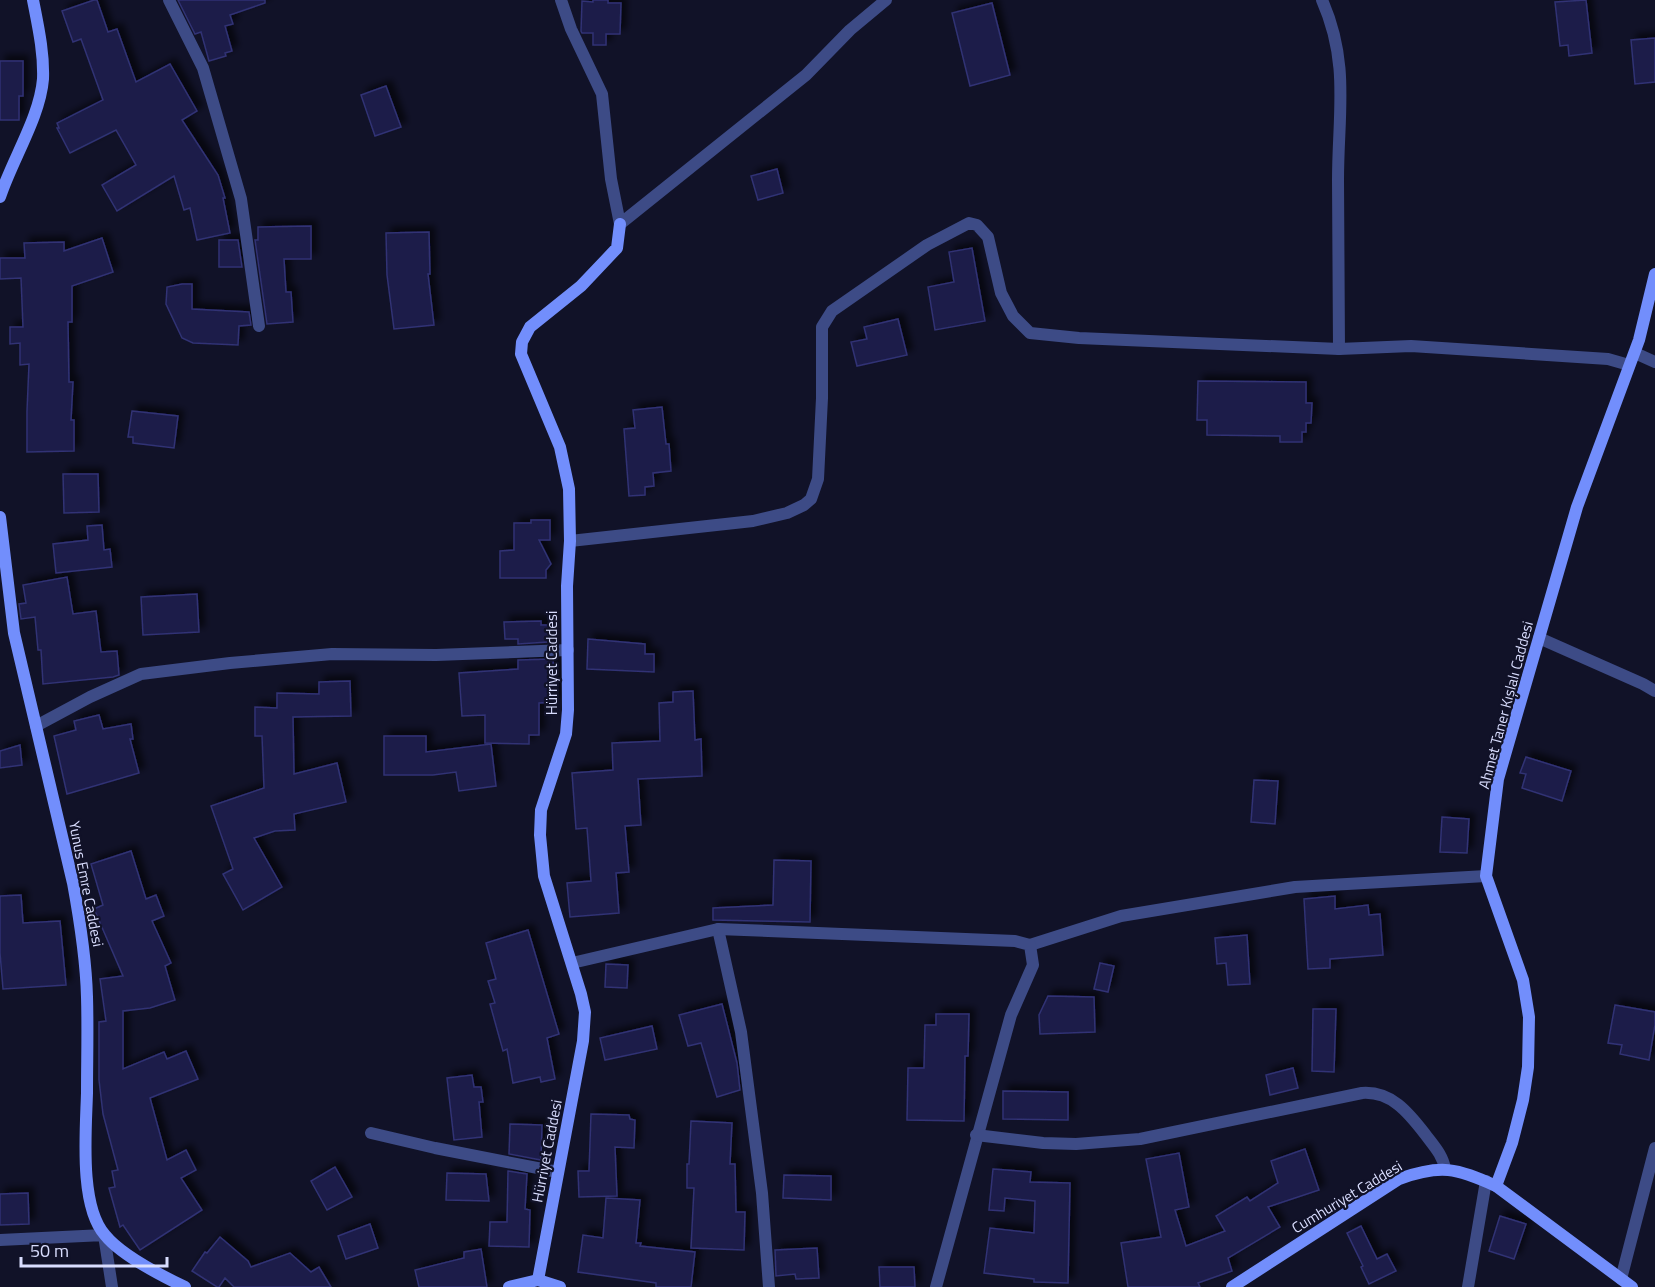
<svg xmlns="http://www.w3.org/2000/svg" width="1655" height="1287" font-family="'Titillium Web',sans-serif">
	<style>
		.building { fill: #1d1e49; stroke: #303274; stroke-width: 1.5; filter: url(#shadow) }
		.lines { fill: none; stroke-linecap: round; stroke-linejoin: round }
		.street { stroke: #3d4b86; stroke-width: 12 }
		.secondary { stroke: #728efc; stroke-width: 12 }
		.labels { text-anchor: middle; stroke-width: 4.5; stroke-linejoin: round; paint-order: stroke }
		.street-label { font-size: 15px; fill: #d9ddfe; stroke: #111228 }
	</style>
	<defs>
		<filter id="shadow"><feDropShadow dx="5.5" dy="-5.5" stdDeviation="3" flood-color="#0009"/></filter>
	</defs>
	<rect width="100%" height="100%" fill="#111228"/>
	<g class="building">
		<polygon points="94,0 97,0 108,32 117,29 136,82 170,64 197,111 182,120 218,175 225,198 223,198 230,233 197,240 190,208 184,210 174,176 117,211 102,185 136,165 116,130 70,153 57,128 59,128 57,123 103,100 81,39 73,42 62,11"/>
		<polygon points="178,0 265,0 265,3 230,15 233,24 225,26 232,51 225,53 226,56 209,61 201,32 195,34"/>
		<polygon points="593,0 608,0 608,3 621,3 620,34 606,34 606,45 593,45 593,33 582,33 581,31 582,1 593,2"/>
		<polygon points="1586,0 1592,53 1569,56 1568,45 1560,46 1555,2"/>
		<polygon points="992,3 1010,75 970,86 952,13"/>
		<polygon points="1655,38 1655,82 1635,84 1631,40"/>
		<polygon points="0,61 23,61 23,96 19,96 19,120 0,120"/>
		<polygon points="386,86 401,127 375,136 361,95"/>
		<polygon points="777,169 783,193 758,200 751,176"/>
		<polygon points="311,226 311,259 284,259 286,292 291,292 293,322 267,324 255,240 258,240 258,227"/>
		<polygon points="429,232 430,274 428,274 434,325 394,329 387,275 386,233"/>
		<polygon points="102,238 113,272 72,286 72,322 68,322 69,382 73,382 71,420 74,420 74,451 27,452 27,411 29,364 20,365 20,343 10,344 10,327 23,327 21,278 0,279 0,258 25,258 24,243 64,242 64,251"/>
		<polygon points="219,240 238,240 242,267 219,267"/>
		<polygon points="972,248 985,321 935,330 928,287 954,282 949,252"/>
		<polygon points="182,284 192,284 192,309 249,312 251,325 239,326 238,345 193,343 182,338 166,304 167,287"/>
		<polygon points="898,319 907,355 857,366 851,342 867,339 864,327"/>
		<polygon points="1198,381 1306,382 1306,403 1312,403 1311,423 1306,423 1306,432 1302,432 1302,442 1280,442 1280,436 1207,435 1207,420 1197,420"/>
		<polygon points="662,407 666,444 669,444 671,471 653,473 654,486 645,487 645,495 629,496 624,429 635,428 633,410"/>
		<polygon points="132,411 178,416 174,448 133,443 133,437 128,437"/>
		<polygon points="63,474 98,474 99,512 64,513"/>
		<polygon points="531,520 550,520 550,540 539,540 551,564 546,570 546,578 500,578 500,551 514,550 514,523 531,523"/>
		<polygon points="102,525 104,550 110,549 112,567 56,573 53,544 88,540 87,526"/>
		<polygon points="67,577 73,614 96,611 101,652 117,651 119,675 113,677 43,684 41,650 38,650 35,617 21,619 19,604 26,603 23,585"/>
		<polygon points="197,594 199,632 143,635 141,597"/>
		<polygon points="541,621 541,625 548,625 548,642 518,644 518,639 505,639 504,622"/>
		<polygon points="588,639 645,644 645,654 654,654 654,672 587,669"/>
		<polygon points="553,659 556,702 539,703 539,735 529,735 529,744 485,743 485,715 462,716 459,673 518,669 518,660"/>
		<polygon points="350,681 351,716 293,717 294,774 337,763 346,802 294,814 295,830 275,831 254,838 282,887 243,910 223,874 233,869 211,806 264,788 262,736 255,736 255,707 277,708 277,693 319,694 319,682"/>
		<polygon points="693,691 695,740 701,739 702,776 638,779 641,825 625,826 629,872 616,873 619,913 570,917 567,883 591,881 587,828 576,829 572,773 613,770 612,743 660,741 659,703 673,702 673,692"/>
		<polygon points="99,715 103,729 131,724 133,739 130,739 139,773 67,794 54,736 76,730 74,721"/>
		<polygon points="384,736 426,736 426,752 491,744 496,786 459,791 456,772 433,775 384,775"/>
		<polygon points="20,745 22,765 0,768 0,751"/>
		<polygon points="1526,757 1571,771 1562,801 1522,788 1526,774 1520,773"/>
		<polygon points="1254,780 1278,781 1275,824 1251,822"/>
		<polygon points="1442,817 1469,819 1467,853 1440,852"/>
		<polygon points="131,851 146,899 156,895 164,916 152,921 171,963 165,966 175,1000 150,1008 123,1011 123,1069 164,1052 167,1059 186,1051 198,1079 150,1098 167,1160 186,1150 196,1170 181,1178 202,1210 140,1250 123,1225 120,1227 109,1188 115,1187 112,1171 118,1170 103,1114 99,1080 99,1022 106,1021 100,979 123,976 94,909 103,905 91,864"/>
		<polygon points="774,860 811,861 810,922 713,920 713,908 773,905"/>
		<polygon points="21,895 23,923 60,921 66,985 3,989 0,953 0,896"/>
		<polygon points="1335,896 1335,909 1368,905 1369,915 1380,914 1383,955 1330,959 1330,968 1308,969 1304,899"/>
		<polygon points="528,930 559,1034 547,1038 555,1079 541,1082 540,1077 513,1083 507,1049 503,1051 490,1004 495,1003 488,981 496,979 486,943"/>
		<polygon points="1247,935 1250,984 1228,985 1226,963 1217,964 1215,938"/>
		<polygon points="1100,963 1114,966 1108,992 1094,989"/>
		<polygon points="606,964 628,965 627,988 605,987"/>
		<polygon points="1048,996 1094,997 1095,1032 1040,1034 1039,1015"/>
		<polygon points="722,1004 737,1063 740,1090 717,1097 701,1043 688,1046 679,1015"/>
		<polygon points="1615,1005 1655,1012 1655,1025 1649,1060 1620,1054 1622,1045 1608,1043"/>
		<polygon points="1313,1009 1336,1009 1334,1072 1312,1071"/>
		<polygon points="936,1014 969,1014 968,1056 965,1056 964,1121 907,1120 908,1068 924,1068 925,1025 936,1025"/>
		<polygon points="652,1026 657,1049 605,1060 600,1038"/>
		<polygon points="1293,1068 1298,1088 1270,1095 1266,1075"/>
		<polygon points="472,1075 474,1087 481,1087 483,1102 479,1102 482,1137 454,1140 447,1078"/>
		<polygon points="1003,1091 1068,1092 1068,1120 1003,1119"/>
		<polygon points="591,1114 629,1115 630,1119 635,1120 634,1148 615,1147 617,1196 579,1197 578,1171 589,1171"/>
		<polygon points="691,1121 732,1123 730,1164 735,1164 736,1212 745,1212 744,1250 691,1248 694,1188 687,1188 687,1164 689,1164"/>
		<polygon points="510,1124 542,1125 541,1160 509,1154"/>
		<polygon points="1305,1149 1319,1190 1268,1207 1280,1227 1228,1258 1232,1271 1198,1283 1200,1287 1128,1287 1121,1243 1161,1237 1146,1159 1179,1153 1189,1207 1175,1210 1186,1246 1225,1231 1216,1216 1247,1197 1250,1201 1278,1183 1271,1161"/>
		<polygon points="335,1167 352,1197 327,1210 311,1181"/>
		<polygon points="993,1169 1031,1172 1030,1182 1070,1183 1068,1283 1034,1282 1034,1279 984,1273 990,1228 1034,1233 1035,1201 1005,1198 1004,1211 989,1210"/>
		<polygon points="508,1171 527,1174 525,1209 530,1210 529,1247 489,1246 490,1222 507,1222"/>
		<polygon points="447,1173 486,1174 489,1201 446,1200"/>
		<polygon points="784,1175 831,1176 831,1200 783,1198"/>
		<polygon points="28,1193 29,1224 0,1225 0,1194"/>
		<polygon points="606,1198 640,1200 636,1243 641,1243 640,1246 695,1252 691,1287 656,1287 656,1283 578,1272 583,1235 603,1238"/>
		<polygon points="1500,1216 1526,1224 1514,1259 1489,1251"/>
		<polygon points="370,1224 378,1248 346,1259 338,1236"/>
		<polygon points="1361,1226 1377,1259 1387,1254 1396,1271 1369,1284 1361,1267 1363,1266 1347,1233"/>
		<polygon points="220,1237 248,1261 251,1267 290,1253 311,1272 319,1267 331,1287 234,1287 225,1278 219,1287 217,1287 192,1271 205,1252 207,1253"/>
		<polygon points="817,1248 819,1278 796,1279 795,1274 776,1276 775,1250"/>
		<polygon points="481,1249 487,1287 419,1287 415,1270 464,1258 464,1252"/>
		<polygon points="879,1267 914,1267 915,1287 880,1287"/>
	</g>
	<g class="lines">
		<g class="street">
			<polyline points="169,0 203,68 241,199 259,326"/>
			<polyline points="561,0 571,29 602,94 611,179 620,224 806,75 850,30 886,0"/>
			<path d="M1322 0C1350 63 1338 114 1338 180 1338 237 1339 293 1339 349"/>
			<polyline points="1635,353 1655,362"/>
			<polyline points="570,541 753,521 787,513 804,505 811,499 818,479 822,398 822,327 832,311 927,245 969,223 977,225 988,237 1001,293 1013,316 1030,333 1079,338 1339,349 1411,346 1608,359 1629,365"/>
			<polyline points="1539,638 1643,684 1655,691"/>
			<polyline points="36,726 90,697 141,674 230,663 332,654 436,655 568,650"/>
			<polyline points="718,929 741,1032 762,1193 769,1287"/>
			<polyline points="1030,945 1121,916 1295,887 1486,876"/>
			<polyline points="572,963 718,929 1015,941 1030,945 1033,965 1011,1015 936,1287"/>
			<polyline points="371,1133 435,1148 558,1172"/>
			<path d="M976 1135 1043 1143 1076 1144 1140 1139 1362 1093C1391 1091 1408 1112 1425 1134 1433 1145 1443 1155 1445 1169"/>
			<polyline points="0,1240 104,1235 112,1287"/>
			<polyline points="1621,1279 1655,1148"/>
			<polyline points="1468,1287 1486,1181"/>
		</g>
		<g class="secondary">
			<path d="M0 197C12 160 40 117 43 79 44 52 38 26 33 0"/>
			<path d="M0 517 14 633 73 883C80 921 86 958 87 997 88 1029 87 1061 87 1093 86 1130 79 1206 105 1235 121 1255 162 1276 185 1287"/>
			<polyline points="1496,1186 1512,1143 1523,1100 1528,1067 1529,1017 1523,980 1486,876 1498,779 1577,507 1639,340 1655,274"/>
			<polyline points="538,1280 583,1041 585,1012 581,994 544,876 540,835 541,810 566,734 568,710 567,586 570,541 569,489 560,447 521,354 522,342 530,327 581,286 617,248 620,224"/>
			<polyline points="509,1287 538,1280 560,1287"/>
			<path d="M1232 1287 1399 1179C1441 1164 1456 1168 1496 1186L1632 1287"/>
		</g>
	</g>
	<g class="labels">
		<g class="street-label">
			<text transform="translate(552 663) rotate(-90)" y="5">Hürriyet Caddesi</text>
			<text transform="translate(1506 705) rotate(-75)" y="5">Ahmet Taner Kışlalı Caddesi</text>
			<text transform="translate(86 884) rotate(79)" y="5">Yunus Emre Caddesi</text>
			<text transform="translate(547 1151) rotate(-79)" y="5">Hürriyet Caddesi</text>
			<text transform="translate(1347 1197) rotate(-31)" y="5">Cumhuriyet Caddesi</text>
		</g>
	</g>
	<path d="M21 1257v9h146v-9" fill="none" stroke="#d9ddfe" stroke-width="3"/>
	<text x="30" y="1257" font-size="18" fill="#d9ddfe" stroke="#111228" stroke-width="4.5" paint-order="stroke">50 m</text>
</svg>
